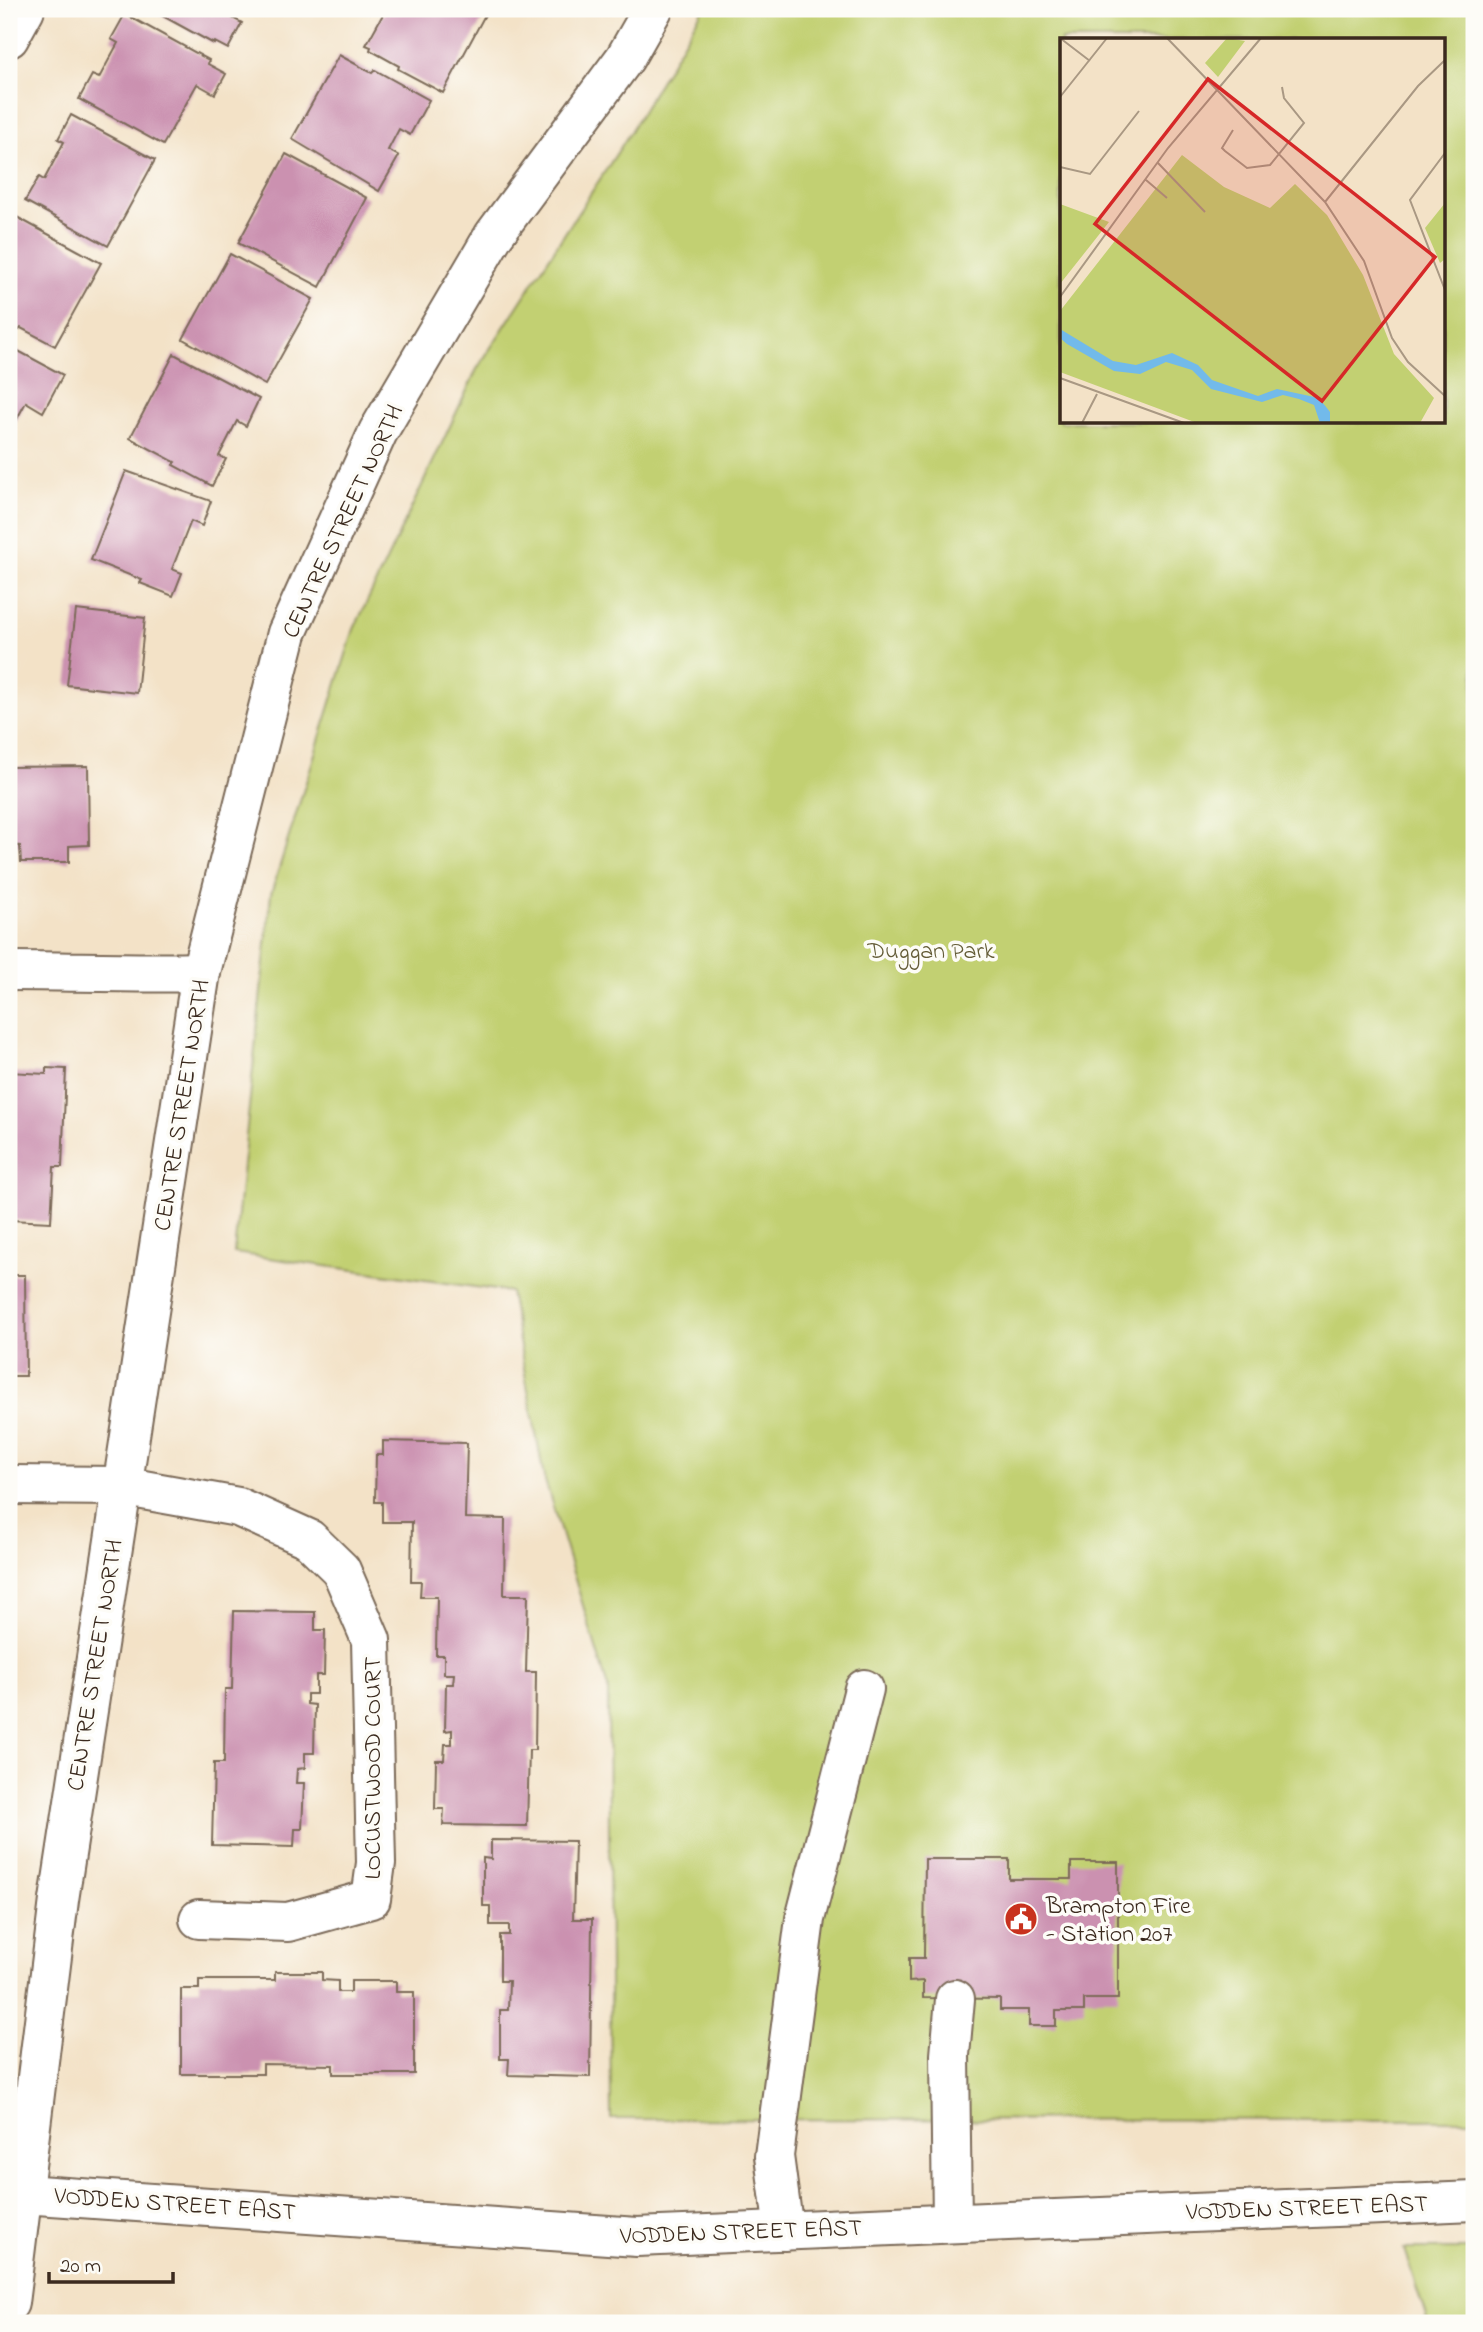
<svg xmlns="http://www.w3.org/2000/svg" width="1483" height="2332" font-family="'Indie Flower',sans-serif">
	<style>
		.green { fill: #c2d072; stroke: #7e7d48; stroke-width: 2; fill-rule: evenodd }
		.building { fill: #cb91b0 }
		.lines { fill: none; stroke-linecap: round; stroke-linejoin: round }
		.minor-casing { stroke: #7b6a59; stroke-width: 42 }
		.minor { stroke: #fff; stroke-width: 38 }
		.labels { text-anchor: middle; stroke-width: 7; stroke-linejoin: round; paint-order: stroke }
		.street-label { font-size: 24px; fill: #3b2a1e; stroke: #fdfcf7 }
		.park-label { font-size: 24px; fill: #645c37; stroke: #fdfcf7 }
		.poi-label { font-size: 24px; fill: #3b2a1e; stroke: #fdfcf7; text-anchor: start }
		.inset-road { fill: none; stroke: #a99883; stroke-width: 2 }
		.view { fill: #d62828; fill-opacity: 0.15; stroke: #d62828; stroke-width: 3.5 }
		.inset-edge { fill: none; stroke: #3b2a1e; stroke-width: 3.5 }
	</style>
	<rect width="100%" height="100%" fill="#fdfcf7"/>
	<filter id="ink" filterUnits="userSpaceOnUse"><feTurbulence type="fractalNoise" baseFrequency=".0143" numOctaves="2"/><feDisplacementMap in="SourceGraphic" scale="14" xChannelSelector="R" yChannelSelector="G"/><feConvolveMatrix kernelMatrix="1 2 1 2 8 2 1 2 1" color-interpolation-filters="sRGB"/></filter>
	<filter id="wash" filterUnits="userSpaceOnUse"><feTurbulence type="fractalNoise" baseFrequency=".00686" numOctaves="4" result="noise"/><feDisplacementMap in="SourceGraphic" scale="28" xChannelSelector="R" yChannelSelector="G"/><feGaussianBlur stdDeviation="1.57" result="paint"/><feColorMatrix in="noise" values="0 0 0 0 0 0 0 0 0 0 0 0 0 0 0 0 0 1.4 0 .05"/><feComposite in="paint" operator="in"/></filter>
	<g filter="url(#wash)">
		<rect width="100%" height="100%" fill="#f3e2c7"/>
		<g class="green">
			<path d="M703 9H1474V2120L611 2119 608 1688 544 1477 510 1292 234 1253 271 894 354 629 477 369 624 142ZM1061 40H1443V422H1061Z"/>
			<polygon points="1404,2249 1474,2249 1474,2323 1428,2323"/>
		</g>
		<g id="blocks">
			<g class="building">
				<polygon points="150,9 233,9 229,16 242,23 228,49 215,42 214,44"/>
				<polygon points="386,9 478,9 486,13 443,93 398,69 399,66 370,50 371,47 366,45"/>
				<polygon points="125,14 209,60 208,64 226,74 215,94 197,84 163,145 79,99 92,75 99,78 118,43 111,39"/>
				<polygon points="339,55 372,73 375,70 429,100 410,135 399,129 388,150 399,156 379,191 292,139"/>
				<polygon points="71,115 155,160 108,246 25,201 39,177 44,180 64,142 58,139"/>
				<polygon points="286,154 367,198 320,287 238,243"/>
				<polygon points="13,215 101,263 55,346 21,328 19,330 9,325 9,222"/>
				<polygon points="230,254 313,299 265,385 183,339"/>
				<polygon points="9,346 63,375 43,412 26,402 9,434"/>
				<polygon points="174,354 259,399 246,426 237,421 219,456 226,459 212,486 173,465 175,462 130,438"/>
				<polygon points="126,471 211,501 202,526 191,521 172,569 182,573 173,596 140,583 142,580 91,560"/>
				<polygon points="76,610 145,618 137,693 67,685"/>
				<polygon points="88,766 89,845 69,846 69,862 21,862 20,846 9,845 9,767"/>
				<polygon points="46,1068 66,1069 62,1167 54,1167 51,1222 9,1220 11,1165 9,1165 9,1072 46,1074"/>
				<polygon points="9,1275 25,1275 26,1376 9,1376"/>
				<polygon points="383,1441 467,1443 465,1518 505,1519 504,1595 528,1595 526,1672 536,1672 535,1750 529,1750 527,1826 443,1825 444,1809 435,1809 436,1760 444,1760 445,1744 452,1744 452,1730 445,1731 446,1684 453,1684 454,1674 444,1674 444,1655 436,1655 437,1597 420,1597 421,1581 411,1581 412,1522 382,1522 382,1502 375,1502 376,1455 383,1455"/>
				<polygon points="234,1611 315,1612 315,1630 325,1630 324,1675 316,1675 316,1694 307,1694 307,1704 315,1705 314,1753 305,1753 305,1768 297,1769 296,1783 304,1783 302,1829 295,1829 294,1847 212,1845 214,1763 224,1763 225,1689 232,1689"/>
				<polygon points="491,1840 575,1841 573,1919 592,1919 590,2077 508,2075 509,2059 500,2059 500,2010 508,2010 509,1981 500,1981 500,1935 509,1935 509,1925 490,1925 490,1906 483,1906 483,1858 491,1859"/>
				<polygon points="925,1859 1009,1859 1009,1879 1071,1879 1071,1862 1118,1862 1118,1999 1084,1999 1084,2011 1056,2011 1056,2026 1029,2026 1029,2010 1000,2010 1000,1999 923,1998 923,1981 909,1982 909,1958 924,1958"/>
				<polygon points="275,1972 322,1972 322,1980 338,1981 338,1992 351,1992 351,1981 396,1981 396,1992 414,1992 414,2074 333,2074 333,2065 263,2064 263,2074 181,2074 181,1989 199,1989 199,1980 275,1980"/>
			</g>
		</g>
	</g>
	<g filter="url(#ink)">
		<use href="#blocks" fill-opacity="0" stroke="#7b6a59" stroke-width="2"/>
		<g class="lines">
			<defs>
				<g id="minor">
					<polyline points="9,38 25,9"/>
					<path d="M9 971C73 971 137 974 201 972"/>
					<polyline points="9,1485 121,1486 238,1507 309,1539 341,1570 371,1640 376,1863 371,1899 288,1922 199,1919"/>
					<polyline points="9,2193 637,2237 1474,2201"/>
					<polyline points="952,2223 950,2055 955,1999"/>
					<polyline points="784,2231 774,2156 805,1919 864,1689"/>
					<polyline points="9,2303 59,1900 201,972 287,633 378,432 494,235 625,58 653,9"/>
				</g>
			</defs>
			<use href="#minor" class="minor-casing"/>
			<use href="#minor" class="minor"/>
		</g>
	</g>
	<defs>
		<symbol id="civic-disc" viewBox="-11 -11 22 22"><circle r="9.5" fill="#c8321e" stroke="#fdfcf7"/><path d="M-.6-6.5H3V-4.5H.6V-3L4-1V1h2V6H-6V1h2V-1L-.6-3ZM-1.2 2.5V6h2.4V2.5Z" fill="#fff"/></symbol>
	</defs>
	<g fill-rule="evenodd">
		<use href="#civic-disc" x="1002" y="1900" width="38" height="38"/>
	</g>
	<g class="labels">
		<g class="street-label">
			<text transform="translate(342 521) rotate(-65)" y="8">CENTRE STREET NORTH</text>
			<text transform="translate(181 1105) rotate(-81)" y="8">CENTRE STREET NORTH</text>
			<text transform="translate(94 1665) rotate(-81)" y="8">CENTRE STREET NORTH</text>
			<text transform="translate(372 1768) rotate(-90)" y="8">LOCUSTWOOD COURT</text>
			<text transform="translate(175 2203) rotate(4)" y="8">VODDEN STREET EAST</text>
			<text transform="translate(1307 2207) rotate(-2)" y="8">VODDEN STREET EAST</text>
			<text transform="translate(741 2231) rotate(-2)" y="8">VODDEN STREET EAST</text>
		</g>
		<g class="park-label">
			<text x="931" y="958">Duggan Park</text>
		</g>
		<g class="poi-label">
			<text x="1046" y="1913">Brampton Fire<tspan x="1046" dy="28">- Station 207</tspan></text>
		</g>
	</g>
	<g transform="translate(1060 38)">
		<rect width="385" height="385" fill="#f3e2c7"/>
		<path d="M167 0 185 3 158 39 145 25ZM122 117 164 149 210 170 235 146 267 177 303 237 334 316 374 360 360 385H137L0 334V273ZM385 165V221L380 225 365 190ZM0 166 49 184 0 246Z" fill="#c2d072"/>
		<path d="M0 291 53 323 76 327 112 315 138 327 152 342 198 358 217 351 259 360 270 374V385H260L254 367 239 361 223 357 202 364 151 351 132 332 106 324 80 336 54 333 7 306 0 300Z" fill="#72baea"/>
		<path class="inset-road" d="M0 0 30 23M107 0 265 164 304 223 332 300 348 324 385 358M0 59 47 0M173 92 162 110 165 113 187 130 210 127 244 85 224 60 222 49M385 115 350 162 385 252M98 125 145 174M0 129 30 136 79 73M86 142 107 160M265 164 358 48 385 22M0 259 108 110 201 0M0 340 124 385M22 385 37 356"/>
		<path class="view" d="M148 41 375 219 262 363 35 186Z"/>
		<rect width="385" height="385" class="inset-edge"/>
	</g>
	<rect width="1483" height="2332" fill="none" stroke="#fdfcf7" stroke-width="35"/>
	<path d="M49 2272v10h124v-10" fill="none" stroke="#3b2a1e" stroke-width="3.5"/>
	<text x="60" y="2272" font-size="21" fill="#3b2a1e" stroke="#fdfcf7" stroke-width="5" paint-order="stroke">20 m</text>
</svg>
